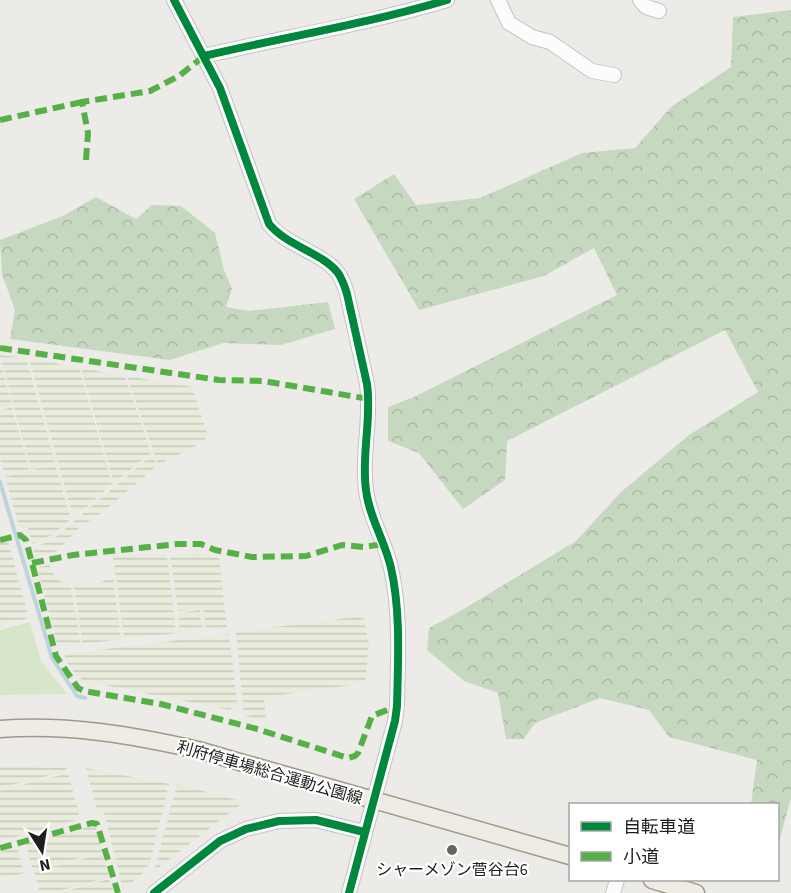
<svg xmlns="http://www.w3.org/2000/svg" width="791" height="893" font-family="'Source Sans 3','Noto Sans JP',sans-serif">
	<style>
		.farmland { fill: url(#farmland-rules) }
		.grass { fill: #d7e6ca }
		.forest { fill: url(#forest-crowns) }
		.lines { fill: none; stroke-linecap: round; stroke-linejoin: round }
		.stream { stroke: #bed4dc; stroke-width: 4 }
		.minor-casing { stroke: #c3c3c2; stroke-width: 16 }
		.major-casing { stroke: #a09987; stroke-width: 19 }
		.minor { stroke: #fcfcfc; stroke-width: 14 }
		.major { stroke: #efece5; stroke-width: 16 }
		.quiet { stroke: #55b145; stroke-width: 6; stroke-dasharray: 12 6; stroke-linecap: butt }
		.cycleway-casing { stroke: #fff; stroke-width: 11 }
		.cycleway { stroke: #00873e; stroke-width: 8 }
		.poi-dot { fill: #666665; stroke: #fff; stroke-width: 2 }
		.labels { text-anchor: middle; stroke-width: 4.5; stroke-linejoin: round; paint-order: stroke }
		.street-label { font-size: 16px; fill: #1e1e1e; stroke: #fff }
		.poi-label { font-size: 16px; fill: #1e1e1e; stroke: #fff }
	</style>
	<defs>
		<pattern id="farmland-rules" width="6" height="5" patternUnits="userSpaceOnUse" patternTransform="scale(1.5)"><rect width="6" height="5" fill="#e9ebdc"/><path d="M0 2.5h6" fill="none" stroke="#c7c9bc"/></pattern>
		<pattern id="forest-crowns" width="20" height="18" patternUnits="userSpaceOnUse" patternTransform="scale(1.5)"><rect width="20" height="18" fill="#c7d8c0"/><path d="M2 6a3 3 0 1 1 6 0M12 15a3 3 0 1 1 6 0" fill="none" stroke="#aab9a5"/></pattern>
	</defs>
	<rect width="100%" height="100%" fill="#ecebe8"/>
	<g class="farmland">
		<polygon points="0,355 26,358 55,462 31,469"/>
		<polygon points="29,358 79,368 112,484 82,511 72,513"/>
		<polygon points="0,362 12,405 0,408"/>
		<polygon points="81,368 125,376 151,453 114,483"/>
		<polygon points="127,376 192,387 208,436 205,438 205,441 158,465"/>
		<polygon points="12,407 29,469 5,476 0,458 0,411"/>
		<polygon points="152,455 157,466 105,510 80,527 58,550 52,553 35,556 33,548 52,540"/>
		<polygon points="55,464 71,519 52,535 33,544 27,527 19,526 5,477"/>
		<polygon points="8,541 29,618 0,626 0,543"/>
		<polygon points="198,553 219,558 227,627 206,629 203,609 178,611 170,555"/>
		<polygon points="113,555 167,555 176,633 124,639"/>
		<polygon points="50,565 55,578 71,587 81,644 58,647 37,567"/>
		<polygon points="113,577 121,639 83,644 73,583 99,583"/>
		<polygon points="200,610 202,630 180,632 178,613"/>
		<polygon points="363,616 369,644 365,683 264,697 266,720 257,719 244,715 236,632"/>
		<polygon points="229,634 237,703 230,710 84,681 77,676 64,658 66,654"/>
		<polygon points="0,766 66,768 67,771 0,788"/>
		<polygon points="86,768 169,784 150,863 141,875 123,889 104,812 98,813"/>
		<polygon points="68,773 80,819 0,841 0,791"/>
		<polygon points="177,784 240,801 240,805 154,871"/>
		<polygon points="93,826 96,828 102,852 33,871 26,844"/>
		<polygon points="17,847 24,873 0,879 0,852"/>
		<polygon points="102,854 109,877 51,893 40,893 34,872"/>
		<polygon points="109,879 113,893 59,893"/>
	</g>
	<polygon class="grass" points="30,622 41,661 67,694 0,695 0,630"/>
	<g class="forest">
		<polygon points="791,10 791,798 778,846 778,804 751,804 757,760 669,737 649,710 600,698 535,723 524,739 506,739 498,693 464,681 427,650 429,628 467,607 576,541 621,492 689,435 758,392 725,330 507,441 505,480 463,509 419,453 388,441 388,407 414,397 617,295 594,248 544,276 419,310 354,199 394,174 416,205 480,198 582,153 635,148 671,107 731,67 733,17"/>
		<polygon points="96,197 136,219 152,205 181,206 215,233 224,270 232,289 226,307 249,311 328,302 335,329 281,345 223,343 170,360 10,339 15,310 2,274 0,240 63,216"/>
	</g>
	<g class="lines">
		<polyline class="stream" points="0,482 52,658 77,696 85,698"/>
		<defs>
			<g id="minor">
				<path d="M174 0 220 88 269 224C287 246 323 253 338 273 342 279 345 287 347 294L367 384C372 419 361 455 366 490 369 517 385 541 391 568 401 612 398 661 397 706L395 721 349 893"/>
				<polyline points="498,0 509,23 532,37 550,42 592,71 614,75"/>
				<polyline points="640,0 646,7 659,11"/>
				<path d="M204 56C285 37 367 24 447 0"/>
				<polyline points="154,893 220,841 246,829 279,821 316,820 364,832"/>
				<polyline points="613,893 617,880"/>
			</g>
			<g id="major">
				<path d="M0 729C68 724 132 735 198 750L570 856"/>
				<polyline points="652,880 696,893"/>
			</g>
		</defs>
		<use href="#minor" class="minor-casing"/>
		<use href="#major" class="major-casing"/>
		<use href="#minor" class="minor"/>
		<use href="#major" class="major"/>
		<g class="quiet">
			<polyline points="0,120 82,102"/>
			<polyline points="86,160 88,133 82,102 150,91 179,76 204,56"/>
			<polyline points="0,348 219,380 263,381 369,399"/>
			<polyline points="0,540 20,535 26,540 56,656 78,688 84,691 161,704 257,729 348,758 355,756 358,753 372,716 397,706"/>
			<polyline points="32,563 73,555 178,544 201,544 215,550 252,557 306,556 342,545 364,547 383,544"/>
			<polyline points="0,848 92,823 97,824 118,893"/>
		</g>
		<defs>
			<g id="cycleway">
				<path d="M174 0 220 88 269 224C287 246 323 253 338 273 342 279 345 287 347 294L367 384C372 419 361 455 366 490 369 517 385 541 391 568 401 612 398 661 397 706L395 721 349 893"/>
				<path d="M204 56C285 37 367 24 447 0"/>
				<polyline points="154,893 220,841 246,829 279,821 316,820 364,832"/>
			</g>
		</defs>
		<use href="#cycleway" class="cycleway-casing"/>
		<use href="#cycleway" class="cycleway"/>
	</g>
	<circle class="poi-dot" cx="452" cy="850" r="6"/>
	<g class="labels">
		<g class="street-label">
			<text transform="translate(270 772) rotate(16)" y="6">利府停車場総合運動公園線</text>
		</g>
		<g class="poi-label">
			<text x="452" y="875">シャーメゾン菅谷台6</text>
		</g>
	</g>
	<rect x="569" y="803" width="210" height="78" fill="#ffffff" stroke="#a5a5a5" stroke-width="1.5"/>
	<rect x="581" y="822" width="30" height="9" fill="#00873e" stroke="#a5a5a5" stroke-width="1.5"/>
	<text x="623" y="833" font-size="18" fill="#1e1e1e">自転車道</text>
	<rect x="581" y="852" width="30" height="9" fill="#55b145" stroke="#a5a5a5" stroke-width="1.5"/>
	<text x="623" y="863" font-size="18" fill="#1e1e1e">小道</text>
	<g transform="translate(42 851) rotate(168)" stroke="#ffffff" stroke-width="4.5" paint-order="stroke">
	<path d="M0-4.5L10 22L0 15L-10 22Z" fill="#1e1e1e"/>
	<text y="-9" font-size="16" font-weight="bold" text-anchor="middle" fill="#1e1e1e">N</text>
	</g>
</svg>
